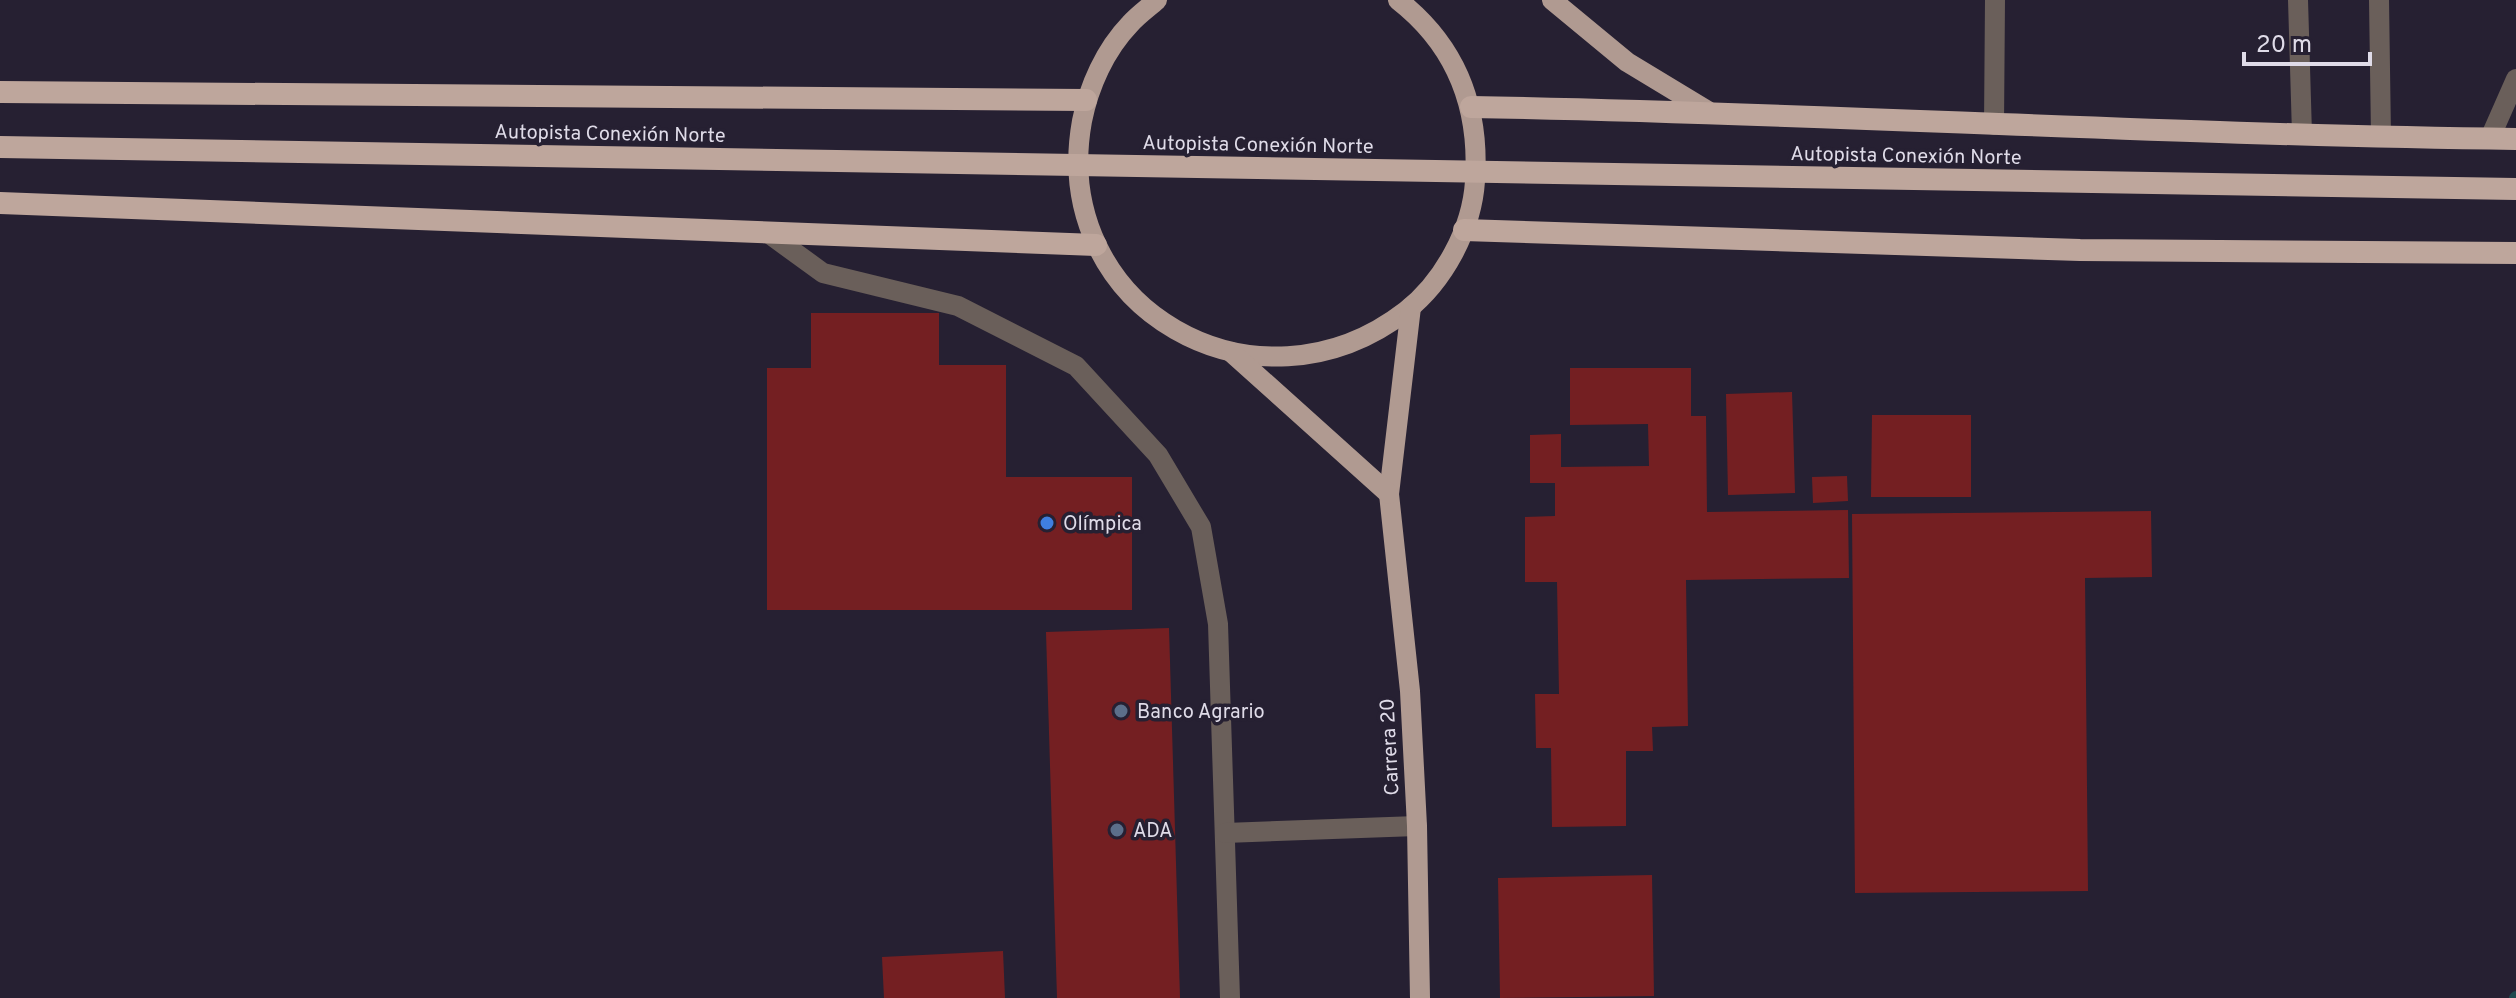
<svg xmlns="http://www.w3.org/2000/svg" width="2516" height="998" font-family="Overpass,sans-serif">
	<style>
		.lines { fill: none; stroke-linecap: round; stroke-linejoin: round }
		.stream { stroke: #1f494e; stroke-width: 12 }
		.building { fill: #741f22 }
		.service { stroke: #6a5f5a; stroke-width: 20 }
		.minor { stroke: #6a5f5a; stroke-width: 20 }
		.primary { stroke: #b09a91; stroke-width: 20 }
		.trunk { stroke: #bea69c; stroke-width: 22 }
		.trunk-bridge { stroke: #bea69c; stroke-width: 22 }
		.shop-dot { fill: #3f7fe0; stroke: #262032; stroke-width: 3 }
		.service-dot { fill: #5c6f8a; stroke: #262032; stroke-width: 3 }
		.labels { text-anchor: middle; stroke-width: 7; stroke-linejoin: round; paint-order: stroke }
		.street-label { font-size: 20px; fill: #dfdbe8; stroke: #262032 }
		.poi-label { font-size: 20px; fill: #dfdbe8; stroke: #262032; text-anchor: start }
	</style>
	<rect width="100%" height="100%" fill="#262032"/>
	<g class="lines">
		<polyline class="stream" points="2515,998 2516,997"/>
	</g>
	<g class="building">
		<polygon points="811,313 939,313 939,365 1006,365 1006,477 1132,477 1132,610 767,610 767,368 811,368"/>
		<polygon points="1570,368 1691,368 1691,416 1706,416 1707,512 1848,510 1849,578 1686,580 1688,726 1652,727 1653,751 1626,751 1626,826 1552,827 1551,748 1536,748 1535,694 1559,694 1557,582 1525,582 1525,517 1555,516 1555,483 1530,483 1530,435 1561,434 1561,467 1649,466 1648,424 1570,425"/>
		<polygon points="1792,392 1795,493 1728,495 1726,394"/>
		<polygon points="1872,415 1971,415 1971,497 1871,497"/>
		<polygon points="1847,476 1848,501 1813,503 1812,477"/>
		<polygon points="2151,511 2152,577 2085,578 2088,891 1855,893 1852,514"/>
		<polygon points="1169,628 1180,998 1057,998 1046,632"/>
		<polygon points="1652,875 1654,996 1500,998 1498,878"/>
		<polygon points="1003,951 1005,998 884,998 882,957"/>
	</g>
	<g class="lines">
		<g class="service">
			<polyline points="2379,0 2381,136"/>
			<polyline points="1994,125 1995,0"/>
			<polyline points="2490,138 2516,79"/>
			<polyline points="768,233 823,273 958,306 1076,366 1158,455 1201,527 1218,624 1230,998"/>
			<polyline points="1225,833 1417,826"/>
		</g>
		<polyline class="minor" points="2298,0 2302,134"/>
		<g class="primary">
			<path d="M1157 0C1148 8 1138 15 1130 24 1105 50 1089 86 1082 121 1048 309 1257 426 1406 311 1444 281 1472 229 1475 181 1480 107 1457 46 1398 0"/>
			<polyline points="1552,0 1627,62 1708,111"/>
			<polyline points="1411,307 1389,494 1410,691 1417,826 1420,998"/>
			<polyline points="1231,352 1389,494"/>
		</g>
		<g class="trunk">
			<polyline points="0,92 1086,100"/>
			<path d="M1471 107C1819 113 2167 135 2516 139"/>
			<polyline points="0,203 1096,245"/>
			<polyline points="1464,230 2080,250 2516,253"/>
		</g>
		<polyline class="trunk-bridge" points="0,147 2516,189"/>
	</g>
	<circle class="shop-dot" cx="1047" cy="523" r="8"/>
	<g class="service-dot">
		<circle cx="1121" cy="711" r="8"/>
		<circle cx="1117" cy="830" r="8"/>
	</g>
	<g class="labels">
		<g class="street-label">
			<text transform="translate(610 133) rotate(1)" y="7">Autopista Conexión Norte</text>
			<text transform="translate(1258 144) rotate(1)" y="7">Autopista Conexión Norte</text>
			<text transform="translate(1906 155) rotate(1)" y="7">Autopista Conexión Norte</text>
			<text transform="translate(1389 747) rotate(-93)" y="7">Carrera 20</text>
		</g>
		<g class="poi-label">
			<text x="1063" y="530">Olímpica</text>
			<text x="1137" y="718">Banco Agrario</text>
			<text x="1133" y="837">ADA</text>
		</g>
	</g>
	<path d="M2244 52v12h126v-12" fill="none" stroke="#dfdbe8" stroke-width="4"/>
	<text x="2256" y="52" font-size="24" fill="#dfdbe8" stroke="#262032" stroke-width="6" paint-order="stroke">20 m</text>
</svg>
